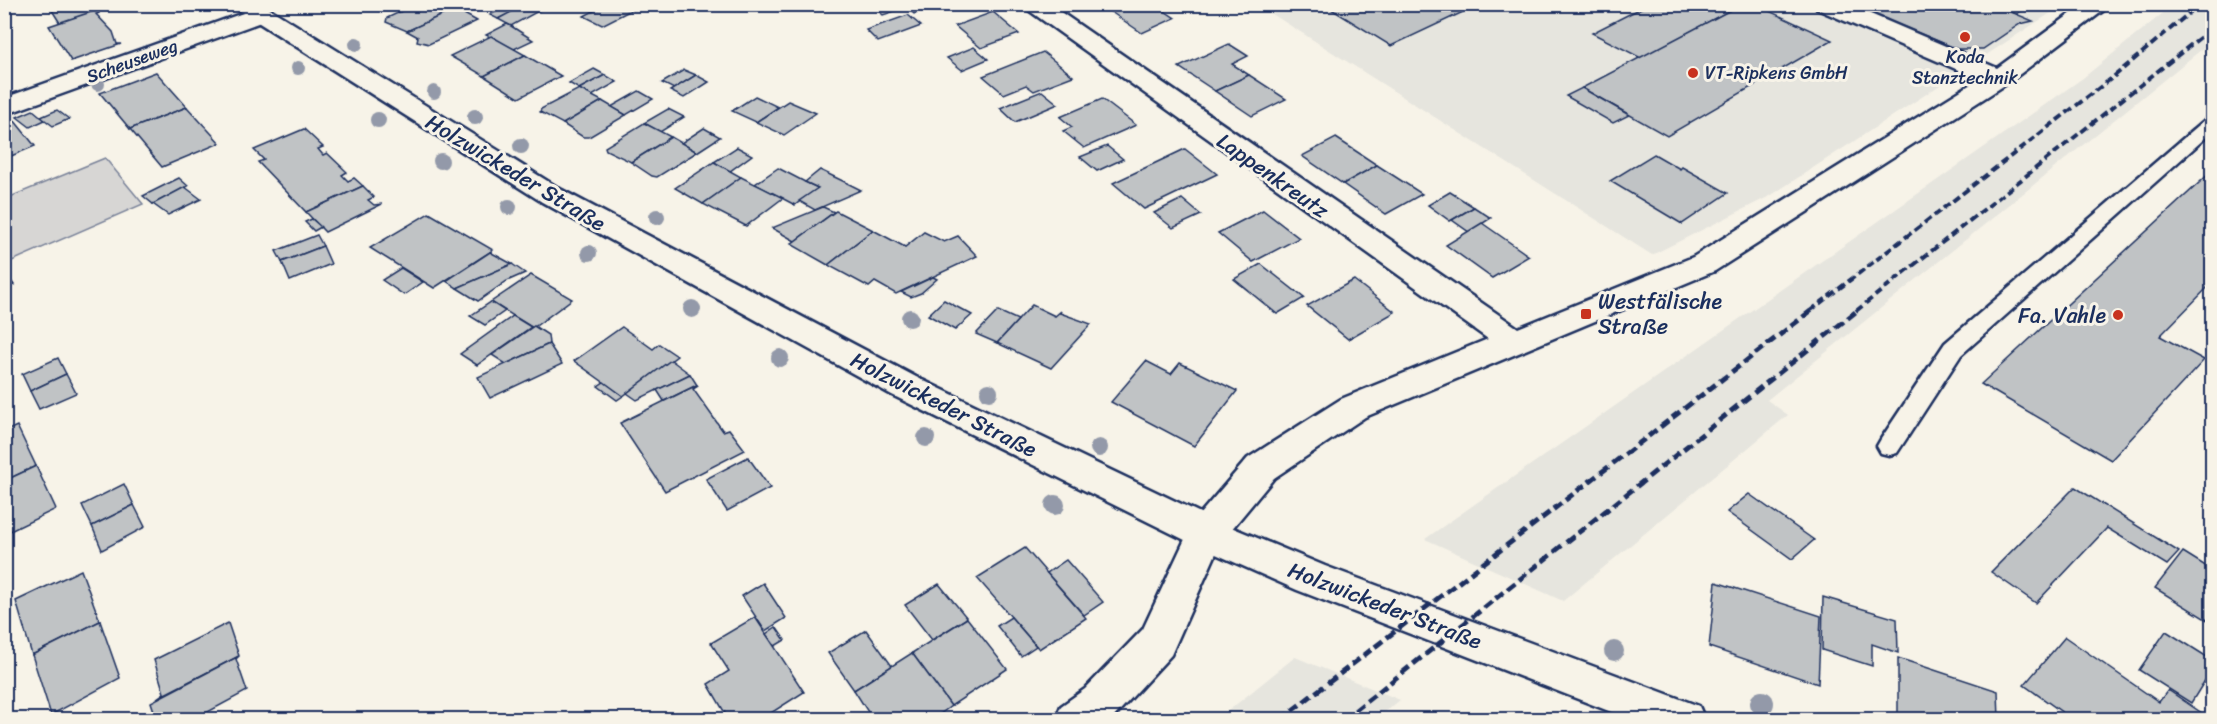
<svg xmlns="http://www.w3.org/2000/svg" width="2217" height="724" font-family="Sriracha,sans-serif">
	<style>
		.built { fill: #e6e5de }
		.green { fill: #d7d6d4; stroke: #798299; stroke-width: 1.5 }
		.building { fill: #c0c3c5; stroke: #1b2f5e; stroke-width: 1.5 }
		.lines { fill: none; stroke-linecap: round; stroke-linejoin: round }
		.service-casing { stroke: #1b2f5e; stroke-width: 5 }
		.minor-casing { stroke: #1b2f5e; stroke-width: 5 }
		.secondary-casing { stroke: #1b2f5e; stroke-width: 5 }
		.service { fill: #f7f3e8; fill-rule: evenodd }
		.minor { fill: #f7f3e8; fill-rule: evenodd }
		.secondary { fill: #f7f3e8; fill-rule: evenodd }
		.rail-far1 { stroke: #1b2f5e; stroke-width: 4; stroke-dasharray: 8 4; stroke-linecap: butt }
		.rail { stroke: #1b2f5e; stroke-width: 5; stroke-dasharray: 10 5; stroke-linecap: butt }
		.tree { fill: #9399a9 }
		.poi-dot { fill: #c8321e; stroke: #f7f3e8; stroke-width: 2 }
		.labels { text-anchor: middle; stroke-width: 6; stroke-linejoin: round; paint-order: stroke }
		.far-poi-label { font-size: 18px; fill: #1b2f5e; stroke: #f7f3e8 }
		.far-street-label { font-size: 18px; fill: #1b2f5e; stroke: #f7f3e8 }
		.street-label { font-size: 22px; fill: #1b2f5e; stroke: #f7f3e8 }
		.poi-label { font-size: 22px; fill: #1b2f5e; stroke: #f7f3e8; text-anchor: start }
	</style>
	<rect width="100%" height="100%" fill="#f7f3e8"/>
	<filter id="ink" filterUnits="userSpaceOnUse"><feTurbulence type="fractalNoise" baseFrequency=".0167" numOctaves="2"/><feDisplacementMap in="SourceGraphic" scale="12" xChannelSelector="R" yChannelSelector="G"/><feConvolveMatrix kernelMatrix="1 2 1 2 8 2 1 2 1" color-interpolation-filters="sRGB"/></filter>
	<g filter="url(#ink)">
		<g class="built">
			<polygon points="1258,5 2063,5 1770,196 1652,255"/>
			<polygon points="2173,5 2212,5 2212,41 1767,400 1788,415 1563,601 1425,539 2083,78"/>
			<polygon points="1295,657 1400,700 1376,719 1218,719"/>
		</g>
		<polygon class="green" points="105,158 143,204 5,264 5,199"/>
		<g class="building">
			<polygon points="48,4 103,4 108,7 60,23"/>
			<polygon points="417,4 448,4 455,9 407,31 386,22 387,18"/>
			<polygon points="510,4 520,8 498,19 490,15"/>
			<polygon points="526,4 542,9 511,26 498,19"/>
			<polygon points="607,4 643,4 602,25 584,16"/>
			<polygon points="871,4 940,4 914,14 907,7 883,15"/>
			<polygon points="1099,4 1129,4 1111,12"/>
			<polygon points="1129,4 1154,4 1175,18 1142,33 1111,12"/>
			<polygon points="1323,4 1480,4 1391,46"/>
			<polygon points="1649,4 1742,4 1641,58 1592,33"/>
			<polygon points="1742,4 1754,4 1832,40 1667,136 1582,88"/>
			<polygon points="1869,4 1992,4 2033,21 2020,24 1983,49 1957,49 1863,10"/>
			<polygon points="1992,4 2030,4 2017,14"/>
			<polygon points="455,9 477,21 429,44 417,41 418,37 407,31"/>
			<polygon points="97,10 99,13 96,14 113,32 117,44 121,44 71,61 49,26"/>
			<polygon points="993,12 1019,34 981,48 955,26"/>
			<polygon points="908,15 921,26 878,42 866,30"/>
			<polygon points="507,24 511,26 533,40 514,49 486,35"/>
			<polygon points="491,36 525,55 484,76 450,56"/>
			<polygon points="1229,44 1248,56 1232,64 1249,75 1215,91 1179,67"/>
			<polygon points="974,47 988,59 962,70 947,58"/>
			<polygon points="1043,52 1073,76 1034,91 1026,85 1004,94 983,76"/>
			<polygon points="525,55 561,76 519,98 484,76"/>
			<polygon points="594,69 605,75 579,89 569,83"/>
			<polygon points="684,70 696,75 674,89 662,83"/>
			<polygon points="156,72 187,107 130,129 100,93"/>
			<polygon points="605,75 617,82 592,96 579,89"/>
			<polygon points="696,75 709,82 684,98 670,91"/>
			<polygon points="1249,75 1286,99 1252,116 1215,91"/>
			<polygon points="1582,88 1629,115 1613,123 1566,96"/>
			<polygon points="579,89 602,101 563,124 540,112 541,109"/>
			<polygon points="639,91 653,99 626,115 611,107"/>
			<polygon points="1042,91 1058,104 1015,122 1000,108"/>
			<polygon points="755,96 778,107 756,122 732,111"/>
			<polygon points="1102,99 1136,125 1084,148 1063,131 1072,127 1060,117"/>
			<polygon points="602,101 626,115 589,137 583,137 563,124"/>
			<polygon points="788,101 816,113 784,135 756,122"/>
			<polygon points="187,107 220,143 162,167 130,129"/>
			<polygon points="668,109 684,117 660,132 644,123"/>
			<polygon points="33,110 45,120 30,127 17,117"/>
			<polygon points="57,110 69,119 53,126 41,117"/>
			<polygon points="14,120 35,146 4,159 4,124"/>
			<polygon points="644,123 671,137 631,162 606,150 605,147"/>
			<polygon points="704,128 720,137 697,152 681,143"/>
			<polygon points="304,129 323,147 318,149 323,155 327,153 347,172 342,175 348,181 354,178 363,186 306,212 258,162 264,160 254,150"/>
			<polygon points="671,137 697,152 657,177 652,176 631,162"/>
			<polygon points="1336,138 1377,165 1343,184 1302,156"/>
			<polygon points="1107,146 1123,159 1097,171 1080,157"/>
			<polygon points="737,147 752,155 730,171 714,162"/>
			<polygon points="1185,149 1217,174 1144,209 1113,183"/>
			<polygon points="1654,154 1680,169 1682,167 1728,193 1682,224 1610,181"/>
			<polygon points="714,162 741,177 703,204 675,188"/>
			<polygon points="1377,165 1422,194 1386,214 1343,184"/>
			<polygon points="778,168 805,182 818,188 795,205 755,184"/>
			<polygon points="820,170 849,184 861,190 815,210 799,201 818,188 805,182"/>
			<polygon points="2212,171 2212,283 2160,336 2204,360 2111,460 1981,384"/>
			<polygon points="741,177 783,198 746,226 703,204"/>
			<polygon points="179,178 188,186 153,204 143,196"/>
			<polygon points="363,186 374,197 368,200 374,205 382,204 325,232 306,212"/>
			<polygon points="185,187 201,199 168,215 153,204"/>
			<polygon points="1450,192 1474,207 1450,221 1428,205"/>
			<polygon points="1182,199 1201,215 1173,228 1154,213"/>
			<polygon points="823,207 834,212 795,241 772,228"/>
			<polygon points="1474,207 1491,218 1469,232 1452,220"/>
			<polygon points="1263,210 1299,238 1253,262 1218,233"/>
			<polygon points="836,211 873,230 828,265 791,244"/>
			<polygon points="429,213 493,250 434,288 370,248"/>
			<polygon points="312,219 321,227 314,231 305,222"/>
			<polygon points="1482,223 1529,256 1492,278 1446,245"/>
			<polygon points="873,230 905,247 924,232 944,242 958,236 977,256 896,294 875,282 869,287 828,265"/>
			<polygon points="317,235 323,246 282,262 276,251"/>
			<polygon points="323,246 331,264 290,281 282,262"/>
			<polygon points="490,252 512,264 457,288 446,281"/>
			<polygon points="512,264 525,273 507,281 478,301 457,288"/>
			<polygon points="1261,264 1304,298 1277,314 1234,279"/>
			<polygon points="401,268 423,282 404,295 382,280"/>
			<polygon points="4,271 14,285 4,289"/>
			<polygon points="531,275 572,299 533,328 491,302"/>
			<polygon points="933,277 937,279 921,293 911,297 901,292"/>
			<polygon points="1354,280 1395,312 1348,339 1307,306"/>
			<polygon points="944,300 972,315 955,330 928,315"/>
			<polygon points="491,302 505,311 485,325 470,316"/>
			<polygon points="1032,305 1055,316 1061,311 1060,313 1091,324 1051,368 997,343"/>
			<polygon points="998,311 1018,320 997,343 976,334"/>
			<polygon points="513,316 531,327 477,365 460,354"/>
			<polygon points="534,326 548,335 549,344 506,364 492,355"/>
			<polygon points="622,327 653,349 659,344 677,356 623,396 574,361"/>
			<polygon points="549,344 562,364 490,398 478,377"/>
			<polygon points="58,358 66,374 30,391 22,374"/>
			<polygon points="671,360 690,374 637,400 627,393"/>
			<polygon points="1146,361 1171,374 1180,363 1237,391 1194,446 1111,402"/>
			<polygon points="66,374 76,393 39,409 30,391"/>
			<polygon points="690,374 697,385 664,401 657,390"/>
			<polygon points="604,382 623,396 617,400 598,386"/>
			<polygon points="697,385 698,386 693,389 723,431 729,429 745,450 665,491 620,423"/>
			<polygon points="17,426 36,466 4,481 4,432"/>
			<polygon points="748,457 770,488 727,511 706,479"/>
			<polygon points="36,466 56,509 4,534 4,481"/>
			<polygon points="124,484 134,505 92,526 82,505"/>
			<polygon points="2075,487 2179,552 2167,565 2107,528 2036,603 1991,572"/>
			<polygon points="1749,494 1814,540 1792,559 1727,512"/>
			<polygon points="134,505 145,527 102,550 92,526"/>
			<polygon points="1025,548 1086,618 1039,649 977,578"/>
			<polygon points="2183,552 2212,570 2212,623 2155,588"/>
			<polygon points="1066,560 1103,602 1084,615 1047,573"/>
			<polygon points="81,570 100,621 32,655 16,601"/>
			<polygon points="1716,582 1821,616 1818,684 1709,647"/>
			<polygon points="763,583 786,618 765,631 742,596"/>
			<polygon points="939,584 967,618 932,640 905,605"/>
			<polygon points="1823,597 1897,619 1898,653 1872,644 1872,666 1822,650"/>
			<polygon points="755,617 804,692 760,720 729,720 708,684 729,671 711,643"/>
			<polygon points="1011,617 1036,646 1021,656 997,626"/>
			<polygon points="967,618 1007,669 951,706 912,653"/>
			<polygon points="100,621 120,678 51,715 32,655"/>
			<polygon points="228,623 239,656 157,698 164,693 154,660"/>
			<polygon points="776,627 785,640 775,646 766,634"/>
			<polygon points="866,630 892,666 854,690 828,653"/>
			<polygon points="2166,631 2212,660 2212,669 2191,703 2139,670"/>
			<polygon points="2065,637 2159,702 2168,690 2212,720 2073,720 2024,685"/>
			<polygon points="912,653 951,706 932,720 873,720 854,690"/>
			<polygon points="239,656 236,659 247,691 193,720 163,720 162,715 156,717 151,702"/>
			<polygon points="1898,658 1998,691 1999,720 1898,720"/>
		</g>
		<g class="lines">
			<defs>
				<polygon id="service" points="2212,117 2212,132 1961,355 1897,453 1889,455 1881,453 1877,446 1881,439 1945,343 2206,119"/>
				<g id="minor">
					<polygon points="1020,4 1049,4 1518,328 1693,257 1979,79 1817,9 1813,4 1847,4 1997,68 2084,4 2112,4 2008,83 1715,271 1365,417 1274,478 1221,542 1171,655 1111,720 1055,720 1061,706 1085,689 1143,629 1193,522 1248,458 1341,399 1488,339"/>
					<polygon points="260,7 269,9 272,14 269,19 4,115 4,98"/>
				</g>
				<polygon id="secondary" points="233,4 262,4 562,190 916,377 1219,522 1325,566 1699,706 1705,720 1632,720 1297,590 1193,544 892,395 542,202 237,9"/>
			</defs>
			<use href="#service" class="service-casing"/>
			<use href="#minor" class="minor-casing"/>
			<use href="#secondary" class="secondary-casing"/>
			<use href="#service" class="service"/>
			<use href="#minor" class="minor"/>
			<use href="#secondary" class="secondary"/>
			<g class="rail-far1">
				<polyline points="1810,311 2112,78 2200,4"/>
				<polyline points="1856,311 2212,28"/>
			</g>
			<g class="rail">
				<polyline points="1280,720 1812,310"/>
				<polyline points="1343,720 1858,310"/>
			</g>
		</g>
		<g class="tree">
			<circle cx="356" cy="44" r="7"/>
			<circle cx="298" cy="68" r="7"/>
			<circle cx="98" cy="84" r="7"/>
			<circle cx="434" cy="92" r="7"/>
			<circle cx="475" cy="117" r="8"/>
			<circle cx="378" cy="120" r="8"/>
			<circle cx="521" cy="146" r="8"/>
			<circle cx="441" cy="161" r="8"/>
			<circle cx="509" cy="207" r="8"/>
			<circle cx="657" cy="217" r="8"/>
			<circle cx="589" cy="253" r="8"/>
			<circle cx="692" cy="309" r="9"/>
			<circle cx="910" cy="318" r="9"/>
			<circle cx="780" cy="358" r="9"/>
			<circle cx="989" cy="392" r="9"/>
			<circle cx="926" cy="438" r="9"/>
			<circle cx="1099" cy="448" r="9"/>
			<circle cx="1055" cy="505" r="10"/>
			<circle cx="1614" cy="651" r="10"/>
			<circle cx="1762" cy="703" r="12"/>
		</g>
	</g>
	<g class="poi-dot">
		<circle cx="1965" cy="37" r="6"/>
		<circle cx="1693" cy="73" r="6"/>
		<rect x="1580" y="308" width="12" height="12" rx="3"/>
		<circle cx="2118" cy="315" r="6"/>
	</g>
	<g class="labels">
		<g class="far-poi-label">
			<text x="1965" y="63">Koda<tspan x="1965" dy="21">Stanztechnik</tspan></text>
			<text x="1705" y="79" text-anchor="start">VT-Ripkens GmbH</text>
		</g>
		<g class="far-street-label">
			<text transform="translate(132 61) rotate(-20)" y="6">Scheuseweg</text>
		</g>
		<g class="street-label">
			<text transform="translate(516 172) rotate(31)" y="8">Holzwickeder Straße</text>
			<text transform="translate(1273 175) rotate(35)" y="8">Lappenkreutz</text>
			<text transform="translate(944 404) rotate(27)" y="8">Holzwickeder Straße</text>
			<text transform="translate(1385 605) rotate(21)" y="8">Holzwickeder Straße</text>
		</g>
		<g class="poi-label">
			<text x="1598" y="309">Westfälische<tspan x="1598" dy="25">Straße</tspan></text>
			<text x="2106" y="323" text-anchor="end">Fa. Vahle</text>
		</g>
	</g>
	<rect width="2217" height="724" fill="none" stroke="#f7f3e8" stroke-width="24"/>
	<rect x="12" y="12" width="2193" height="700" fill="none" stroke="#1b2f5e" stroke-width="2" filter="url(#ink)"/>
</svg>
